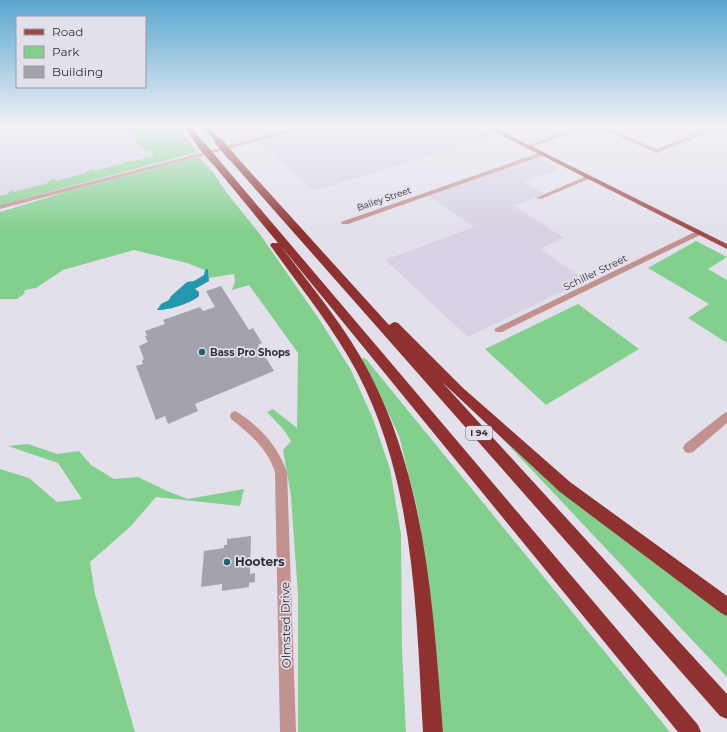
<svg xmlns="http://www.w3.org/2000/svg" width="727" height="732" font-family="Montserrat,sans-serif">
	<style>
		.built { fill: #d7d1e3 }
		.green { fill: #83d08e }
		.water { fill: #2397ad }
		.building { fill: #a5a2ac }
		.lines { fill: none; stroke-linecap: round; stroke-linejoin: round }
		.minor { fill: #c1928e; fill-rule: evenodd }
		.major { fill: #9d4c49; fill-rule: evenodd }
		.highway { fill: #8e3130; fill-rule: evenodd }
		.highway-bridge { stroke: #8e3130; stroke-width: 8 }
		.poi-dot { fill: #1e6674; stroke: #e3e0eb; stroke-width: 1.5 }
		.labels { text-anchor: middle; stroke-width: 3.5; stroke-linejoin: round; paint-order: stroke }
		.far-street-label { font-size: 9px; fill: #302f33; stroke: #e3e0eb }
		.shield { fill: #e3e0eb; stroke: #66646a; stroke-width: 1 }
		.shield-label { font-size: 9px; font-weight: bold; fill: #302f33 }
		.street-label { font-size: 10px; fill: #302f33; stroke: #e3e0eb }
		.poi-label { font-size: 10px; font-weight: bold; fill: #302f33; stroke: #e3e0eb; text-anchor: start }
		.near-poi-label { font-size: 12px; font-weight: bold; fill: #302f33; stroke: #e3e0eb; text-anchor: start }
		.near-street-label { font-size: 12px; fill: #302f33; stroke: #e3e0eb }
	</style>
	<rect width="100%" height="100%" fill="#e3e0eb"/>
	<g class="built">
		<polygon points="0,128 124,128 143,150 151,151 153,153 153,156 130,162 123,161 124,163 56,181 55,179 49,183 0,196"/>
		<polygon points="316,128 479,128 495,136 313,191 260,142"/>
		<polygon points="537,157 559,169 524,182 544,194 514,206 564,238 540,249 586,280 468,337 385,260 474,227 429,196"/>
	</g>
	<g class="green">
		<polygon points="124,128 178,128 198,152 0,205 0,196 8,194 10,191 13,190 14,192 48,183 49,180 55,179 56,181 86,173 87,171 92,169 94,171 124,163 123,161 130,162 153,156 153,153 151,151 143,150 130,133 125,134"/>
		<polygon points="198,157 213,172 226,192 259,233 319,319 351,370 373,419 390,469 401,534 402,651 406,732 298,732 298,596 291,496 283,450 291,441 283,429 267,412 273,409 297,428 298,353 249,285 232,290 235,281 234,274 209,278 208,270 205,270 187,263 134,250 63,270 36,288 25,290 24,294 17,299 0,299 0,212 69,191"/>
		<polygon points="696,241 727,257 708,269 727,280 727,343 688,318 709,304 648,268"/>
		<polygon points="578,304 639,349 546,405 485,349"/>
		<polygon points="363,358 366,359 670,732 443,732 423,545 417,508 399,436 370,374 362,360"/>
		<polygon points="497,433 727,614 727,677"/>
		<polygon points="28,444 57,454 79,451 91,465 114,479 138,477 167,491 188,499 244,489 240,506 156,497 130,527 90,562 95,594 135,732 0,732 0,469 29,478 57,502 82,499 58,463 8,446"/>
	</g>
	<path class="water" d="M208 269 209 281 195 289 199 292V296C192 303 167 311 157 310L161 304 169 300 171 296 187 282 194 281 204 275 205 270Z"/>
	<g class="building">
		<polygon points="221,286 249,330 253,328 262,343 258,345 274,371 195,404 198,411 168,424 165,416 156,420 136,366 143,364 142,360 144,359 139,346 148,342 145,336 147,336 145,331 165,324 163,320 200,307 203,311 215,307 206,291"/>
		<polygon points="251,536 250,574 255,573 255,582 249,583 249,587 222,591 222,584 201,587 204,551 224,548 224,545 227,545 227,539"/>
	</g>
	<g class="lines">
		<g class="minor">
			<polygon points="297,128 307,128 0,209 0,205"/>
			<polygon points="575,128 584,128 529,148 524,147"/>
			<polygon points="599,128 607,128 657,149 711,128 719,128 657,153"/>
			<polygon points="542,152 545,154 544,155 348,224 342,224 341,222"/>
			<polygon points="589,175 591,176 591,178 541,199 536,198"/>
			<polygon points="697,231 700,231 704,233 502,332 496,332 494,330 496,328"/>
			<path d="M235 411C241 414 246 418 251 422 268 436 279 451 287 472L296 732H280L275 472C267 448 250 434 231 419L230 416 231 413Z"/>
			<polygon points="727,412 727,423 693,452 689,453 685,452 683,448 685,444 723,414"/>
		</g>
		<polygon class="major" points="487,128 495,128 727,244 727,249"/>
		<g class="highway">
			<polygon points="185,128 192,128 206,146 205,148 199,148"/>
			<polygon points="203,128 210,128 221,141 221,143 217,143"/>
			<polygon points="228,154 234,154 389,325 394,322 398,323 463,388 570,482 727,596 727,616 721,613 560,492 442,382 727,694 727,719 720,716 228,158"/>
			<path d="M212 159H218L698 725 701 732H678L280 245C311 286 346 327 370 374 427 485 433 610 443 732H423C416 611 415 482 357 372 333 327 300 287 270 245L272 243H278L212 163Z"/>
		</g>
		<g class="highway-bridge">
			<polyline points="219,142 231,156"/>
			<polyline points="202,146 215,161"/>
		</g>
	</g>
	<linearGradient id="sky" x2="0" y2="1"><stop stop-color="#59a8d0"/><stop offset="0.55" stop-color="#f2f1f6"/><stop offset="1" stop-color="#f2f1f6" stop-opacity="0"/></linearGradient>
	<rect width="727" height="231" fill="url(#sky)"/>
	<g class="poi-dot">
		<circle cx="202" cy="352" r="4"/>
		<circle cx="227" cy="562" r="4"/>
	</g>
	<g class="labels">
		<g class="far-street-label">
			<text transform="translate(384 199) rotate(-19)" y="3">Bailey Street</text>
		</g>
		<rect class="shield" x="466" y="426" width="26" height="14" rx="3"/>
		<g class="shield-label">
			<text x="479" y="436">I 94</text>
		</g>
		<g class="street-label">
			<text transform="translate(595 272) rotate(-26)" y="4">Schiller Street</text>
		</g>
		<g class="poi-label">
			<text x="210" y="356">Bass Pro Shops</text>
		</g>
		<g class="near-poi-label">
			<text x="235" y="566">Hooters</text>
		</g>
		<g class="near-street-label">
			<text transform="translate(286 625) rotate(-91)" y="4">Olmsted Drive</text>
		</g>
	</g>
	<rect x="16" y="16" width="130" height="72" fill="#e3e0eb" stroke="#9b99a1"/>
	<rect x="24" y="29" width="20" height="6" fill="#9d4c49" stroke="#9b99a1"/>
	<text x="52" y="36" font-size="12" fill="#302f33">Road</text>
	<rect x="24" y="46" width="20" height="12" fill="#83d08e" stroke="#9b99a1"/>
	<text x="52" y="56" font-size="12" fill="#302f33">Park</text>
	<rect x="24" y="66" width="20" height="12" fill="#a5a2ac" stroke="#9b99a1"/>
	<text x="52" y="76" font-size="12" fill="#302f33">Building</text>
</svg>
